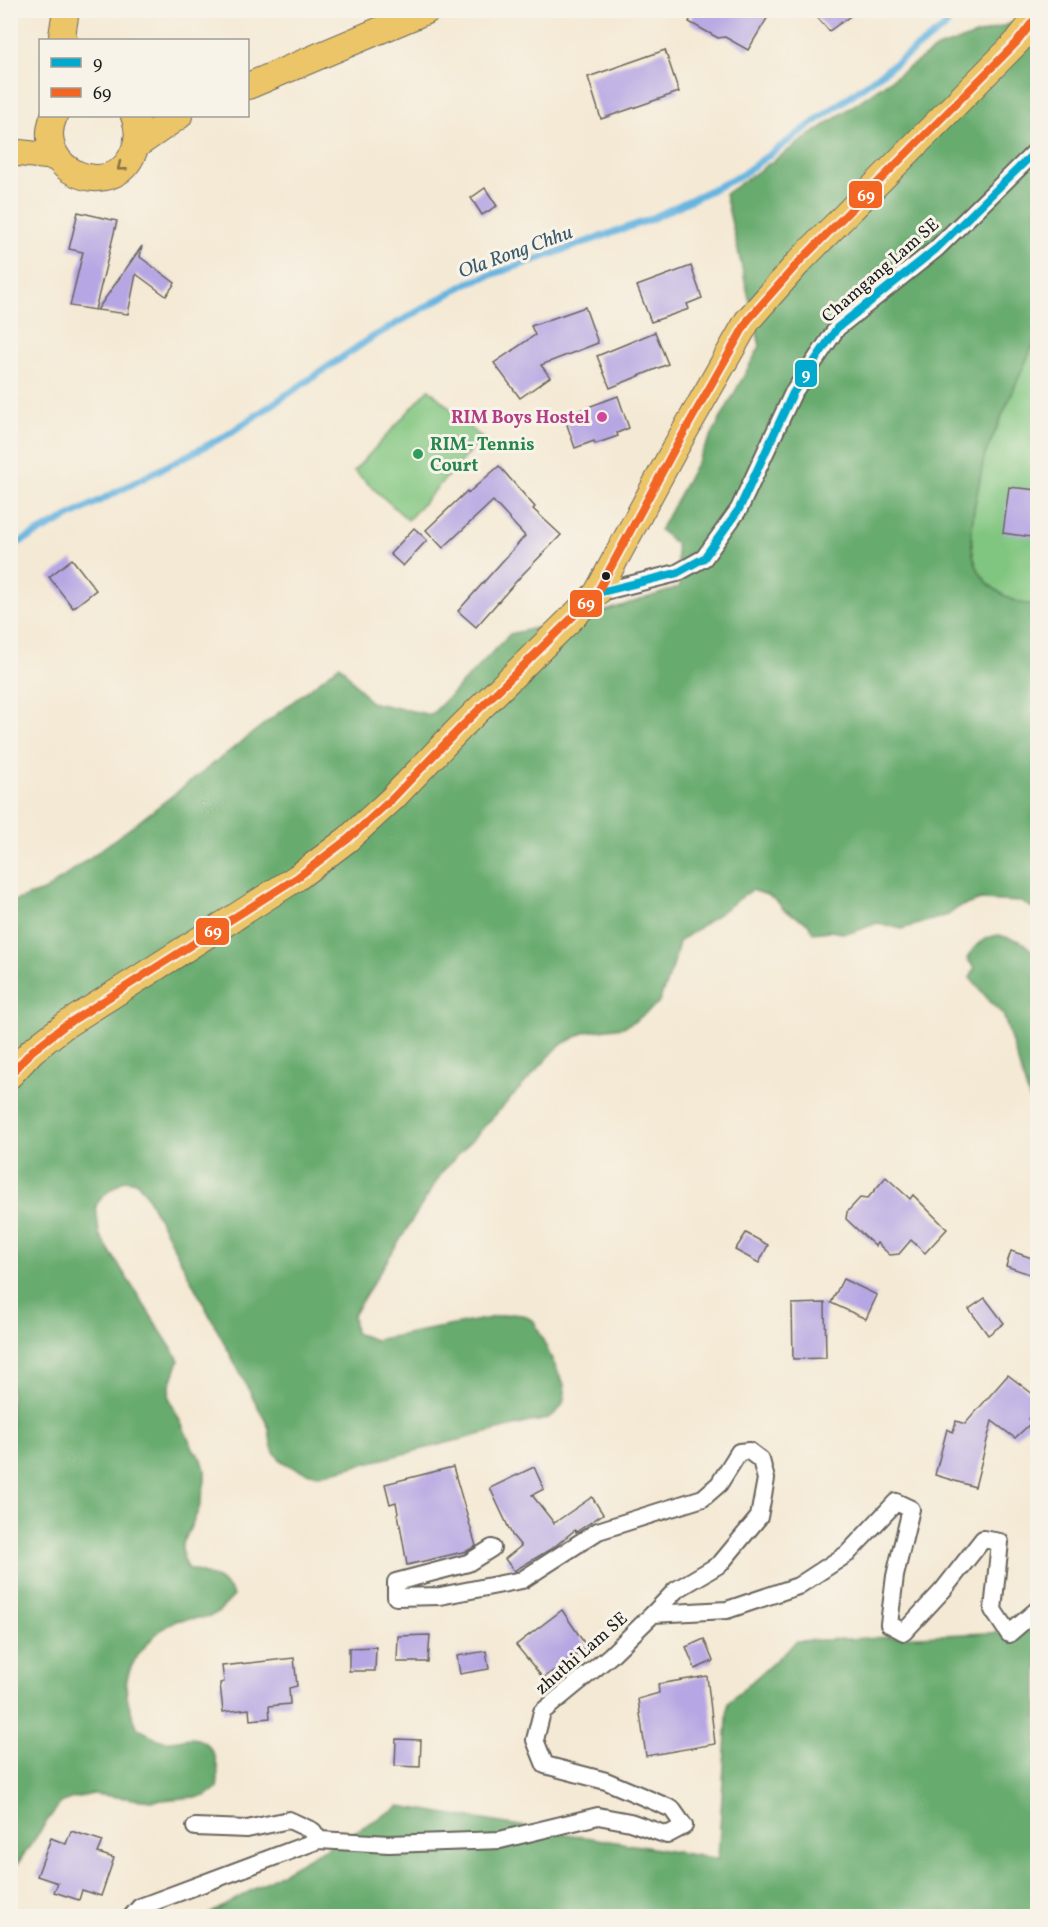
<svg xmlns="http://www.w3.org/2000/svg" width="1048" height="1927" font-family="Vollkorn,serif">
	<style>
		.green { fill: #81c680; stroke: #4e714e; stroke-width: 1.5 }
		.forest { fill: #68ab6e; stroke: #426445; stroke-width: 1.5 }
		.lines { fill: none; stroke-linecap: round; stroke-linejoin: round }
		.stream { stroke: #66b4e0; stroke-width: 7 }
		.building { fill: #b6a6e3 }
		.street-casing { stroke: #68645c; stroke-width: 20 }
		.primary-casing { stroke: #68645c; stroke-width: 28 }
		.street { stroke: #fff; stroke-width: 16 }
		.primary { stroke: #edc569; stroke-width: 26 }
		.bus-1-casing { stroke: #f7f3e8; stroke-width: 12 }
		.bus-2-casing { stroke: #f7f3e8; stroke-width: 12 }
		.bus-1 { stroke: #00a9ce; stroke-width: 8 }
		.bus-2 { stroke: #f26522; stroke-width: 8 }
		.oneway { stroke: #847042 }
		.hotel-dot { fill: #d1479c; stroke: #f7f3e8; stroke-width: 2 }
		.leisure-dot { fill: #2e9e5b; stroke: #f7f3e8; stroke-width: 2 }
		.bus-dot { fill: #1c1c1c; stroke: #f7f3e8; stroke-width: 2 }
		.labels { text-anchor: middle; stroke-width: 6; stroke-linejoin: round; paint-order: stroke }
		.street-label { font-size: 18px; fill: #1c1c1c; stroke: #f7f3e8 }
		.hotel-label { font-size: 18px; font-weight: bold; fill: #b23c85; stroke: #f7f3e8; text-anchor: end }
		.leisure-label { font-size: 18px; font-weight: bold; fill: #27864d; stroke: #f7f3e8; text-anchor: start }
		.water-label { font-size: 20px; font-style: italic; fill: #3a596a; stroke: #f7f3e8 }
		.line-badge { stroke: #f7f3e8; stroke-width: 2 }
		.badge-label { font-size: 16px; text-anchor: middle; font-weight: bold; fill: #fff }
	</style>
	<rect width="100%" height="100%" fill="#f7f3e8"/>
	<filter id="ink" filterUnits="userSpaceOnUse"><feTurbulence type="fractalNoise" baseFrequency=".0167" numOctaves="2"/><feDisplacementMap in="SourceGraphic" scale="12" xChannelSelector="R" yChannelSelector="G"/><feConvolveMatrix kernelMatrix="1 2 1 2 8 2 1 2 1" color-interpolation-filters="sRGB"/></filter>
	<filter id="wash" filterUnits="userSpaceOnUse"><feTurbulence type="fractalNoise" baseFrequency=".008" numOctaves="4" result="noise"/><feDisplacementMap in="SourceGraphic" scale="24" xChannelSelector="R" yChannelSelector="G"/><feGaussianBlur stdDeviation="1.35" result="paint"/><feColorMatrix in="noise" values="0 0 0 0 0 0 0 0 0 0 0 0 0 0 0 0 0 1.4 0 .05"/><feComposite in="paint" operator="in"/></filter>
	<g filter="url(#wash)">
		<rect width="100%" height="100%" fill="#f4e9d4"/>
		<g class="green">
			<path d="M1037 336V604C1021 606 1012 600 999 592 952 562 978 501 984 457Z"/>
			<polygon points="429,389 482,438 408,520 354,471"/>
		</g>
		<g class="forest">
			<path d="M1024 19 1037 20V336L984 457C978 501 952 562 999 592 1012 600 1021 606 1037 604V910L1021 902 981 900 959 907 948 915 902 929 877 923 854 932 842 933 830 931 813 933 808 923 784 910 777 901 767 895 752 890 679 942 673 967 658 1004 635 1021 623 1027 586 1032 560 1045 443 1171 353 1315 355 1333 375 1340 511 1314 523 1315 534 1321 564 1385C569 1408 552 1421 530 1422L320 1475C304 1472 283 1467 274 1452 270 1446 270 1435 269 1428L144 1191 137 1182 124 1180 104 1195 96 1205 99 1234 179 1360 170 1386 169 1398 194 1450 202 1459 205 1470V1481L199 1509 182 1546 183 1557 187 1568C208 1576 221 1575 234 1596 228 1602 220 1612 213 1615 202 1620 188 1617 176 1621 164 1626 155 1634 147 1644 120 1675 122 1691 138 1729 146 1732 156 1739 164 1741 174 1743 187 1736 197 1739 217 1745 220 1772 217 1788L206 1796 151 1801 93 1794 70 1799 61 1803 52 1814 11 1873V902L46 890 137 823 340 665 370 702 431 715 510 634 596 614 680 587 676 544 660 530 760 346 725 194 937 48Z"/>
			<path d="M999 935 1020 941 1037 954V1123L1003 1014 994 1006 970 978 975 968 967 959C973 946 984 937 999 935Z"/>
			<polygon points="1037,1631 1037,1916 206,1916 400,1806 718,1859 728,1703 797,1641"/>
		</g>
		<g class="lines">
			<polyline class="stream" points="10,547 227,435 371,338 468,283 649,220 740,176 944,28 957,10"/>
		</g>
		<g id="blocks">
			<g class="building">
				<polygon points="695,10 772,10 748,50 725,37 718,38 689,22"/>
				<polygon points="811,10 859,10 829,31"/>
				<polygon points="665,50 679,92 601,119 588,77"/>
				<polygon points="485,188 497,206 482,215 471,198"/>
				<polygon points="78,212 117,221 95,310 70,306 83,252 69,249"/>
				<polygon points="142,246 140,257 175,283 166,296 136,274 128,314 97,310"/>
				<polygon points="691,266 702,298 687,304 689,309 651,322 637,286"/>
				<polygon points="585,307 598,343 541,365 550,377 520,398 494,363 535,335 531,326"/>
				<polygon points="655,332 668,364 610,388 597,356"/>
				<polygon points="618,396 629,428 617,433 618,436 595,444 594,441 575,448 564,416"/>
				<polygon points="499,466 535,507 533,509 561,535 521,576 476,627 458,611 525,536 493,501 443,548 426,530 467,491 468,493"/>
				<polygon points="1009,487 1038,490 1038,538 1003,533"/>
				<polygon points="414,528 427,540 403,566 390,554"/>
				<polygon points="72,559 96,590 73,608 49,577"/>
				<polygon points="886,1177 910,1199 913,1195 947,1229 925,1253 911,1240 899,1254 890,1255 877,1243 875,1246 846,1219 847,1212 860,1198 867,1199"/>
				<polygon points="746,1233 768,1245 759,1263 735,1250"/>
				<polygon points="1011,1251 1038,1260 1038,1277 1006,1266"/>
				<polygon points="843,1279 877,1295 866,1319 831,1303"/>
				<polygon points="985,1298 1004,1323 988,1335 969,1309"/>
				<polygon points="825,1303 826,1358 793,1359 792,1304"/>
				<polygon points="1008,1375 1038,1398 1038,1408 1028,1419 1032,1422 1015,1438 992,1421 975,1487 935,1475 947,1429 953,1432 956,1421 965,1424"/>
				<polygon points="453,1467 476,1546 467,1551 407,1565 396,1502 390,1504 385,1484"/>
				<polygon points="534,1467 544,1489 532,1495 554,1523 592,1497 603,1514 576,1532 575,1530 554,1547 514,1571 505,1559 521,1546 512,1535 490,1488"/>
				<polygon points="562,1610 587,1647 543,1678 516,1645"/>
				<polygon points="430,1635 428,1662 397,1662 398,1636"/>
				<polygon points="704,1639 713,1661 695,1669 686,1647"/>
				<polygon points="376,1647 375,1671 349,1671 349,1648"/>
				<polygon points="486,1651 489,1669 460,1674 457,1656"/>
				<polygon points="294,1658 297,1686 289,1688 290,1704 269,1706 270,1718 250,1720 249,1709 223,1712 220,1683 224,1682 222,1666"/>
				<polygon points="707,1676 715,1744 646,1756 638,1699 659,1693 658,1684"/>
				<polygon points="396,1739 421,1740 420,1767 395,1766"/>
				<polygon points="71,1831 103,1841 98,1853 114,1858 101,1896 82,1890 79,1900 54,1892 58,1883 37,1876 51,1838 66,1844"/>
			</g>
		</g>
	</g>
	<g filter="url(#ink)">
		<use href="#blocks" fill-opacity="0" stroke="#68645c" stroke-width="1.5"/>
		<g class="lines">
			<defs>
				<g id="street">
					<polyline points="597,593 677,573 704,558 739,509 793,393 837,328 936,249 1038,149"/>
					<polyline points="492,1548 468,1563 396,1582 396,1597 440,1596 522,1580 598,1531 703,1498 719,1484 739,1452 749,1451 761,1460 766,1479 759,1517 720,1564 676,1590 653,1614"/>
					<polyline points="195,1827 247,1829 289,1820 313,1831 319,1840"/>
					<polyline points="132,1916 140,1907 319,1840 389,1844 500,1840 598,1816 630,1822 667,1835 684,1826 672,1809 606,1781 545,1765 535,1740 542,1712 610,1656 653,1614 727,1610 798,1586 847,1554 896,1502 911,1509 895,1576 889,1624 904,1632 943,1590 983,1539 1000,1542 993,1610 1009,1634 1038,1609"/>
				</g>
				<g id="primary">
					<polyline points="64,40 62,36 66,10"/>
					<polyline points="248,86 428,10"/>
					<path d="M54 116C31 170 113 205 134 151 139 139 139 128 134 116"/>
					<polyline points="137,145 179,116"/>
					<polyline points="10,152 56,157"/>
					<polyline points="10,1075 32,1051 64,1026 298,877 348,839 392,799 461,727 597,593 674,450 748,320 799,262 1017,42 1038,15"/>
				</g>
			</defs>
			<use href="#street" class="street-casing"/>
			<use href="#primary" class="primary-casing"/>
			<use href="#street" class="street"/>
			<use href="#primary" class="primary"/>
			<defs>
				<polyline id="bus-1" points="597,593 677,573 704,558 739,509 793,393 837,328 936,249 1038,149"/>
				<polyline id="bus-2" points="10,1075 32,1051 64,1026 298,877 348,839 392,799 461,727 597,593 674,450 748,320 799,262 1017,42 1038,15"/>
			</defs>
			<use href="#bus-1" class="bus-1-casing"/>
			<use href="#bus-2" class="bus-2-casing"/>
			<use href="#bus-1" class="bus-1"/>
			<use href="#bus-2" class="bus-2"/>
		</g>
		<defs><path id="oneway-chevron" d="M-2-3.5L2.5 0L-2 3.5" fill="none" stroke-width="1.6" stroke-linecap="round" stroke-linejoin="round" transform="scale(1.5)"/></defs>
		<use class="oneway" href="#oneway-chevron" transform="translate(121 167) rotate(141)"/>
	</g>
	<circle class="hotel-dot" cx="602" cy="417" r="6"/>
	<circle class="leisure-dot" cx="418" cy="454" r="6"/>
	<circle class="bus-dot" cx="606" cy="576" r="5"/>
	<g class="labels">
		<g class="street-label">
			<text transform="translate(880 270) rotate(-41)" y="6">Chamgang Lam SE</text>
			<text transform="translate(581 1653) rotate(-41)" y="6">zhuthi Lam SE</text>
		</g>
		<g class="hotel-label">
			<text x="590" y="423">RIM Boys Hostel</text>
		</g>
		<g class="leisure-label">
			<text x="430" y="450">RIM- Tennis<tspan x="430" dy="21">Court</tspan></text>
		</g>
		<g class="water-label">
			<text transform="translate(515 251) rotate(-20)" y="7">Ola Rong Chhu</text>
		</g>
	</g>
	<g class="line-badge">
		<rect x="848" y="180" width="35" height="29" rx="6" fill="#f26522"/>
		<rect x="794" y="359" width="24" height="29" rx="6" fill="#00a9ce"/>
		<rect x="569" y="589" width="34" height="29" rx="6" fill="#f26522"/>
		<rect x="195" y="917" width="35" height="29" rx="6" fill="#f26522"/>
	</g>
	<g class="badge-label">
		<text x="866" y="201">69</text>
		<text x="806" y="380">9</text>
		<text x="586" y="609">69</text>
		<text x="213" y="937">69</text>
	</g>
	<rect width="1048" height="1927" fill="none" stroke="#f7f3e8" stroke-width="36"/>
	<rect x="39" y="39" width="210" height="78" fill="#f7f3e8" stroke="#9f9d96" stroke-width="1.5"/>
	<rect x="51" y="58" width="30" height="9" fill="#00a9ce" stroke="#9f9d96" stroke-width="1.5"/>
	<text x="93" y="69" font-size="18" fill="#1c1c1c">9</text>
	<rect x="51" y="88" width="30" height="9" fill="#f26522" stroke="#9f9d96" stroke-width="1.5"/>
	<text x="93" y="99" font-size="18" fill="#1c1c1c">69</text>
</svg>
